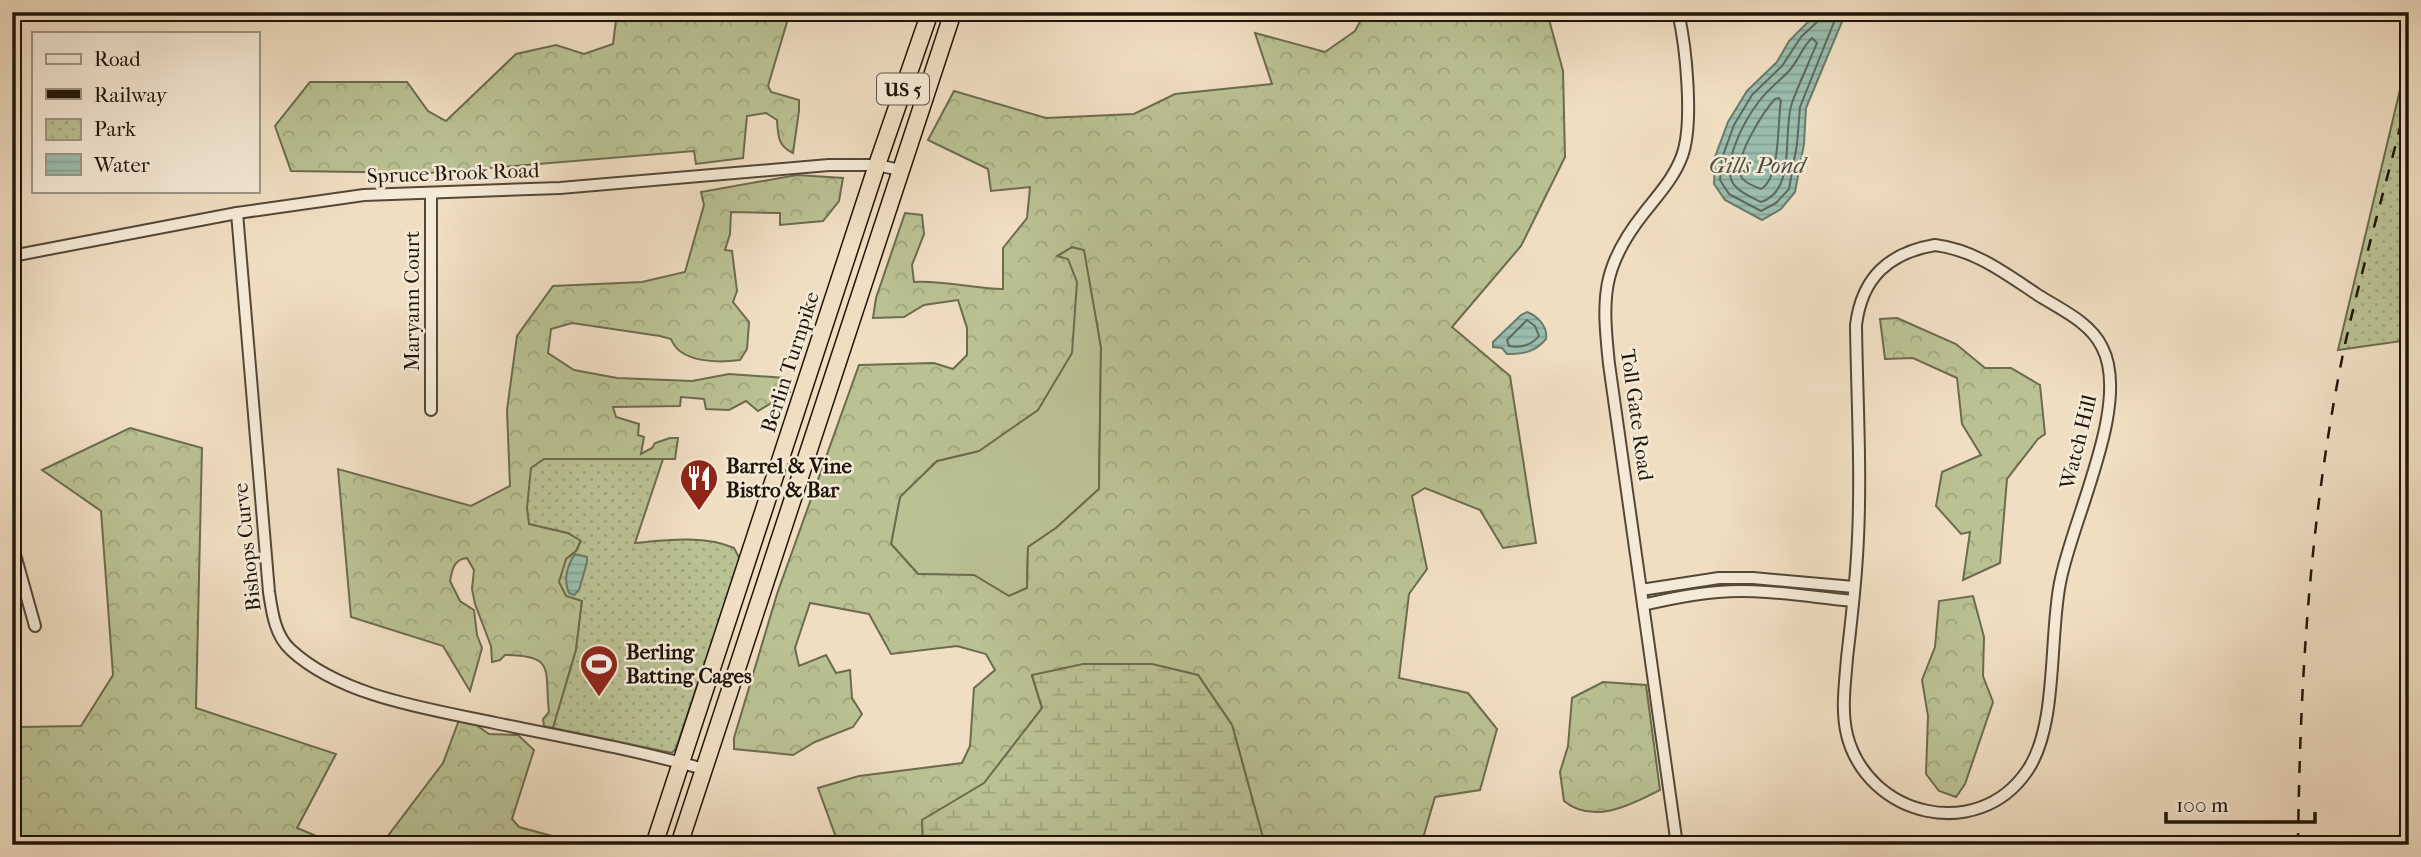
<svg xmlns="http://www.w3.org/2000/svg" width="2421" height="857" font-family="'IM FELL French Canon',serif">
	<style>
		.green { fill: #bac193; stroke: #6c6b4e; stroke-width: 2 }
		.forest { fill: url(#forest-crowns); stroke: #6c6b4e; stroke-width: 2; fill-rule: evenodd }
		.wetland { fill: url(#wetland-marsh); stroke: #6c6b4e; stroke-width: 2 }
		.park { fill: url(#park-dots); stroke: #6c6b4e; stroke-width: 2 }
		.water { fill: url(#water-rules); stroke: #697a6c; stroke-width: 2 }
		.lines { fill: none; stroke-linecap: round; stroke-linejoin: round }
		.shore { stroke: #5d695c; stroke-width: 2 }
		.minor-casing { stroke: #534737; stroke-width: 14 }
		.highway-casing { stroke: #1f1509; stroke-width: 19 }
		.minor { stroke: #f5ead7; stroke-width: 10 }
		.highway { stroke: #f0dec2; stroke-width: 16 }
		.rail { stroke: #1f1509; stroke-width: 2.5; stroke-dasharray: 12 12; stroke-linecap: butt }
		.labels { text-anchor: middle; stroke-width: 5; stroke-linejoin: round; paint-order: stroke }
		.shield { fill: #f5ead7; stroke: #5f5547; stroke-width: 2 }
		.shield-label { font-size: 19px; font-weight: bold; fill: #1f1509 }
		.street-label { font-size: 21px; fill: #1f1509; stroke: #f5ead7 }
		.poi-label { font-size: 21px; font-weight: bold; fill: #1f1509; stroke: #f5ead7; text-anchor: start }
		.water-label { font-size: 23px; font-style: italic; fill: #4a5043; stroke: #f5ead7 }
	</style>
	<defs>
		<pattern id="forest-crowns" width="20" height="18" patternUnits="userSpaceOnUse" patternTransform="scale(1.75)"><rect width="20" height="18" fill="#bac193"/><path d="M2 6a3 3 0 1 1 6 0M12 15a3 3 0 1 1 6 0" fill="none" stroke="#9fa57d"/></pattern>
		<pattern id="wetland-marsh" width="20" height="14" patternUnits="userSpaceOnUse" patternTransform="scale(1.75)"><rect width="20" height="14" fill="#bac193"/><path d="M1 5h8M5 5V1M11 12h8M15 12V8" fill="none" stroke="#9fa57d"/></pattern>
		<pattern id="park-dots" width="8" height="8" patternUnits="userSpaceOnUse" patternTransform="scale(1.75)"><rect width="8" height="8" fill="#bac193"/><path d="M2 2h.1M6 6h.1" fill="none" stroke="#9fa57d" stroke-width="1.8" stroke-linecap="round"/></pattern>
		<pattern id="water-rules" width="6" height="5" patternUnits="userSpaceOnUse" patternTransform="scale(1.75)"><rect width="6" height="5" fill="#9bbdae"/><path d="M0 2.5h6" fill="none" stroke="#85a294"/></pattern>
	</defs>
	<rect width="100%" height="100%" fill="#f0dec2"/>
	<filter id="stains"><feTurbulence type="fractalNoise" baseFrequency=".00286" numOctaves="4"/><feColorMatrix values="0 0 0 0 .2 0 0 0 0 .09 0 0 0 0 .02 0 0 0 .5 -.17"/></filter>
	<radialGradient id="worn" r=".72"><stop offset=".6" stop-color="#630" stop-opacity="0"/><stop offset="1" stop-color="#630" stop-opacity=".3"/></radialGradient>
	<polygon class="green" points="1072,247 1085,250 1101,347 1099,489 1056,528 1028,547 1027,588 1009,596 974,576 918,574 891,544 900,496 937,461 979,451 1056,257"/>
	<g class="forest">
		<path d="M617 12H790L768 86 771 92 799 100V111L793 153C778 146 778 136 777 120L766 113 747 116 743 158 696 164 694 151 429 173 291 171 275 126 310 82H407L428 111 446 121 516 54 556 45 584 54 613 44Z"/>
		<path d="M1365 12H1547L1563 71 1565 157 1521 246 1452 327 1510 376 1536 543 1503 548 1480 510 1425 488 1412 496 1427 569 1409 594 1399 678 1468 693 1497 729 1480 790 1435 797 1421 845H1265L1232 725 1198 675 1032 676 1042 708 984 784 923 820V845H852L849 842 837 840 818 788 859 776 962 763 970 746 974 688 995 670 986 654 957 646 891 654 869 614 810 603 795 648 799 666 826 655 836 673 850 670 852 698 862 714 853 727 815 742 793 755 734 749V738L777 594 859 365 934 363 953 369 967 355V328L958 300 924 305 904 317 873 318 876 298 905 213 922 215 924 234 912 265 914 282C944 280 973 289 1003 289V248L1027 218 1030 187 991 191 988 169 928 140 954 91 1046 118 1134 114 1175 94 1272 84 1255 33 1325 52 1355 31ZM1072 247 1084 250 1101 347 1099 489 1056 528 1028 547 1027 588 1009 596 974 575 918 574 891 544 900 497 937 461 979 451 1038 410 1072 353 1077 282 1068 259 1057 256Z"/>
		<path d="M797 175 843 178 839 201 823 221 780 225V213L731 212 730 234 725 250 732 251 737 291 733 302 749 322 747 349 740 360C718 363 680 363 671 339L660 336 572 323 551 329 548 353 574 370 617 378 692 381 729 374 785 378 790 392 758 411 746 401 729 410 706 409 704 399 681 397 680 406 613 407 616 417 639 424 638 435 644 437 641 454 652 448 655 443 670 438H678L675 459H544L529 524 568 533 581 540 576 551 566 559 582 600 576 650 553 728 544 726 543 719 549 712C544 671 557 655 505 655L500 660 492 662 491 646 475 604 472 589 474 570 467 558C454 559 452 570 450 581L460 601 474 610 477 635 482 648 470 691 443 646 351 617 338 469 471 506 510 486 507 410 517 336 553 286 642 282 685 272 704 205 701 192Z"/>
		<polygon points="1897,318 1956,344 1985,368 2011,368 2040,385 2045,434 2038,439 2007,479 2000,563 1963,580 1970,532 1961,534 1936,506 1942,472 1981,455 1962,424 1957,378 1913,358 1885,359 1880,319"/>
		<polygon points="130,428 202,448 196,708 336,754 297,828 338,845 12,845 12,722 20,727 81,726 113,675 101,511 42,470"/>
		<polygon points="1973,596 1984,637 1983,676 1993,702 1965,784 1956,797 1939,791 1926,774 1928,716 1922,680 1935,647 1939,601"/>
		<path d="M1603 682 1646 685 1660 790C1631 805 1593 825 1564 801L1560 772 1568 746 1572 698Z"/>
		<polygon points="459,720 476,725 489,734 518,735 534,750 512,819 519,827 585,845 542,845 511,836 507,845 381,845 443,763"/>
	</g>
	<polygon class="wetland" points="1083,664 1152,664 1198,675 1232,725 1265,845 923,845 922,820 984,783 1042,708 1032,675"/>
	<g class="park">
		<polygon points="2409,52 2409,340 2338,350"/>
		<path d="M544 459H663L635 543C666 540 705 535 734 548L740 559 676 748 672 753 553 728 576 650 582 601 566 596 559 582 566 559 576 551 581 541 568 533 529 524 527 508 531 468Z"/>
	</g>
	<g class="water">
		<polygon points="1814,12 1846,12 1806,108 1804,144 1795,192 1781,209 1762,220 1725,200 1714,184 1715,157 1728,122 1747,91 1777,62 1789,41 1812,18"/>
		<path d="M1527 312C1538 316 1548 327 1546 339 1535 352 1524 354 1507 354L1502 348 1493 347V342L1521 315Z"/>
		<path d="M575 554 587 557V562L579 590 574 595 569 593C563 579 567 566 575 554Z"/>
	</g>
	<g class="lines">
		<g class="shore">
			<polyline points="1820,12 1817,22 1801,37 1782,66 1752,95 1734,125 1722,158 1720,180 1729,194 1761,211 1776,203 1789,189 1797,144 1800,107 1838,12"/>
			<path d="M1812 38 1817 43C1809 63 1799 83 1792 103 1782 131 1797 191 1761 202 1753 198 1743 194 1737 188 1716 170 1746 118 1760 100 1768 90 1778 82 1787 73 1798 63 1801 48 1812 38Z"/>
			<path d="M1775 99 1779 98 1781 101C1777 124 1781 177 1761 189 1754 186 1741 182 1740 173 1736 155 1763 112 1775 99Z"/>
			<path d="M1527 320 1535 326 1539 336C1531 346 1521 348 1509 346L1507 340Z"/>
		</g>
		<defs>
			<g id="minor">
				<polyline points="431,193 431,410"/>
				<path d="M237 213 269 592C272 612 275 636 291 650 342 697 430 709 495 723 565 737 635 750 704 769"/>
				<path d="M1935 245C1975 250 2005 273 2038 295 2060 309 2090 322 2102 347 2132 404 2071 521 2060 583 2049 637 2058 727 2027 771 1978 843 1868 817 1847 735 1841 710 1845 684 1847 658 1851 624 1855 590 1857 556 1862 479 1857 402 1856 325 1862 277 1889 253 1935 245Z"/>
				<polyline points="12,256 237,213 364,195 560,188 829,165 877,165 900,170"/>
				<polyline points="12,544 35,626"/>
				<polyline points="1641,590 1719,578 1753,578 1854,587"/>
				<path d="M1643 605C1668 599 1693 594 1718 592 1762 588 1809 597 1853 601"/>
				<path d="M1677 845 1609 364C1602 298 1601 267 1644 213 1658 195 1674 178 1682 156 1694 124 1686 46 1678 12"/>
			</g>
			<g id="highway">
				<polyline points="654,845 877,165 930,12"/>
				<polyline points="679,845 953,12"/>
			</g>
		</defs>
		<use href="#minor" class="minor-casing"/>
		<use href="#highway" class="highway-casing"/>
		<use href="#minor" class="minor"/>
		<use href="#highway" class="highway"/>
		<path class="rail" d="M2298 845C2300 677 2310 514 2344 349 2363 263 2388 178 2409 92"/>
	</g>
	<defs>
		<symbol id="restaurant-pin" viewBox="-11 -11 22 30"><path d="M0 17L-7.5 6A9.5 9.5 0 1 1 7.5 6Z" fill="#8f2418" stroke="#f5ead7"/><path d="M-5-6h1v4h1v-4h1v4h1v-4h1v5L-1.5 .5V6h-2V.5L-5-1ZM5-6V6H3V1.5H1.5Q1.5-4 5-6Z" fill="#fff"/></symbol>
		<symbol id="stadium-pin" viewBox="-11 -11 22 30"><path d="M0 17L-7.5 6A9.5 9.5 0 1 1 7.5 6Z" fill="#8f2418" stroke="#f5ead7"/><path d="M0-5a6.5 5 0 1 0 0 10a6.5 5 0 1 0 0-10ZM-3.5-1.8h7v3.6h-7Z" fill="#fff"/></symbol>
	</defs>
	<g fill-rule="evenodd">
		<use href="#restaurant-pin" x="677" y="456" width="44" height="60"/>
		<use href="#stadium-pin" x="577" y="642" width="44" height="60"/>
	</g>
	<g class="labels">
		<rect class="shield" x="877" y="73.5" width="52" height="31" rx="5"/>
		<g class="shield-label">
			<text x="903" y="96">US 5</text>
		</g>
		<g class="street-label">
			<text transform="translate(453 173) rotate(-2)" y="7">Spruce Brook Road</text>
			<text transform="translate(412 301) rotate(-90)" y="7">Maryann Court</text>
			<text transform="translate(790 362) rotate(-72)" y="7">Berlin Turnpike</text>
			<text transform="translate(1637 415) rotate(82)" y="7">Toll Gate Road</text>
			<text transform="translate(2078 442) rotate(-76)" y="7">Watch Hill</text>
			<text transform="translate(247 547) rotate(-96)" y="7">Bishops Curve</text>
		</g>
		<g class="poi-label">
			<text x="726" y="473">Barrel &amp; Vine<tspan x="726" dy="24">Bistro &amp; Bar</tspan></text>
			<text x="626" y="659">Berling<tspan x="626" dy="24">Batting Cages</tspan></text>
		</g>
		<g class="water-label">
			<text x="1757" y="173">Gills Pond</text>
		</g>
	</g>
	<rect width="2421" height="857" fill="none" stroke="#f0dec2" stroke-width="42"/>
	<rect x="14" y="14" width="2393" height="829" fill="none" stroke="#1f1509" stroke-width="3.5"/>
	<rect x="21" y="21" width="2379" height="815" fill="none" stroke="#1f1509" stroke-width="2"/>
	<rect x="32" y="32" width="228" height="161" fill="#f5ead7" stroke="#9f9585" stroke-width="2"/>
	<rect x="46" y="54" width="35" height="10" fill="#f5ead7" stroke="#9f9585" stroke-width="2"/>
	<text x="94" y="66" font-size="21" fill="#1f1509">Road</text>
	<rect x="46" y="89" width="35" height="10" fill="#1f1509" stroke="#9f9585" stroke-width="2"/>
	<text x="94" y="102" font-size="21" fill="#1f1509">Railway</text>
	<rect x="46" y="119" width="35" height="21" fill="url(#park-dots)" stroke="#9f9585" stroke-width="2"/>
	<text x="94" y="136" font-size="21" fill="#1f1509">Park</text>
	<rect x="46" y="154" width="35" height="21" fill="url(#water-rules)" stroke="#9f9585" stroke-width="2"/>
	<text x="94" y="172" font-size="21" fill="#1f1509">Water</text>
	<path d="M2166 812v10h149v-10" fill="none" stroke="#1f1509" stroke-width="3.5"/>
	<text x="2176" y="812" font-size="21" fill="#1f1509" stroke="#f5ead7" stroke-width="5" paint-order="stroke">100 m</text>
	<rect width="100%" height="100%" filter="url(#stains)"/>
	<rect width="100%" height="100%" fill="url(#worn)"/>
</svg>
